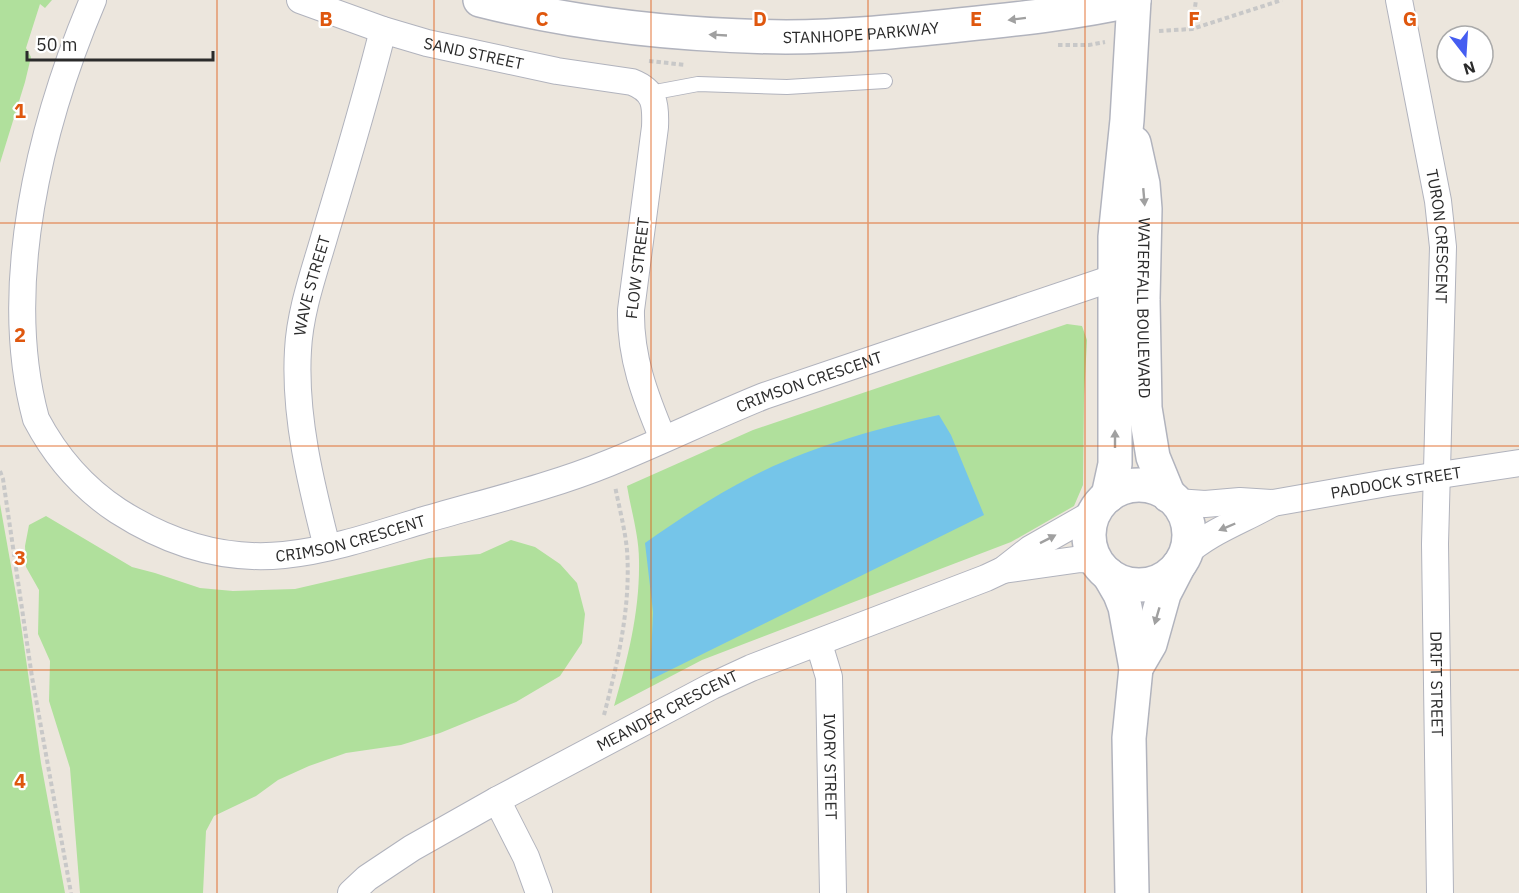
<svg xmlns="http://www.w3.org/2000/svg" width="1519" height="893" font-family="'IBM Plex Sans',sans-serif">
	<style>
		.green { fill: #b0e09c }
		.water { fill: #75c5e9 }
		.lines { fill: none; stroke-linecap: round; stroke-linejoin: round }
		.lane-casing { stroke: #b1b3bd; stroke-width: 16 }
		.street-casing { stroke: #b1b3bd; stroke-width: 28 }
		.secondary-casing { stroke: #b1b3bd; stroke-width: 36 }
		.path { stroke: #c8c8c8; stroke-width: 4; stroke-dasharray: 4.5 3; stroke-linecap: butt }
		.lane { stroke: #fff; stroke-width: 14 }
		.street { stroke: #fff; stroke-width: 26 }
		.secondary { stroke: #fff; stroke-width: 33 }
		.oneway { fill: #a0a0a0 }
		.grid { fill: none; stroke: #df570e; stroke-width: 1.5; stroke-opacity: 0.55 }
		.labels { text-anchor: middle; stroke-width: 4.5; stroke-linejoin: round; paint-order: stroke }
		.street-label { font-size: 16px; fill: #2b2b2b; stroke: #fff }
		.grid-label { font-size: 20px; text-anchor: middle; font-weight: bold; fill: #df570e; stroke: #fff; stroke-width: 4.5; stroke-linejoin: round; paint-order: stroke }
	</style>
	<rect width="100%" height="100%" fill="#ece6dd"/>
	<g class="green">
		<polygon points="0,0 52,0 45,8 40,4 26,48 31,57 25,82 0,163"/>
		<path d="M1067 324 1082 326 1087 340 1084 396 1083 485 1074 506 1011 542 702 660 614 706C628 658 640 611 639 560 639 536 631 510 627 486L753 430Z"/>
		<polygon points="0,504 19,611 41,763 65,893 0,893"/>
		<polygon points="46,516 132,567 155,573 200,588 233,591 295,589 429,558 480,554 511,540 535,547 560,564 577,583 585,614 582,643 560,676 516,702 440,733 401,745 346,753 309,766 278,780 256,796 214,816 206,831 203,893 80,893 70,768 49,701 50,661 38,634 39,590 26,567 25,546 29,525"/>
	</g>
	<path class="water" d="M939 415 951 435 984 515 650 680 653 612 645 543C679 519 714 496 751 477 809 447 875 429 939 415Z"/>
	<g class="lines">
		<defs>
			<polyline id="lane" points="650,93 698,84 787,87 885,81"/>
			<g id="street">
				<path id="s1" d="M93 0C40 125 0 287 36 419 56 457 83 488 118 511 168 543 225 561 284 555 332 550 378 534 424 520 486 502 550 487 609 463 661 442 712 417 764 396L1113 278"/>
				<path id="s2" d="M300 0 383 30 427 43 557 71 632 82C655 91 656 104 655 127L631 310C630 357 645 396 663 439"/>
				<path id="s3" d="M1399 0 1438 201 1443 247 1435 544 1440 893"/>
				<path id="s4" d="M1176 502 1205 504 1240 501 1273 503 1387 483 1519 463"/>
				<path id="s5" d="M327 547C311 484 294 416 298 350 300 310 315 270 326 231 346 165 366 98 383 30"/>
				<path d="M1184 555C1210 531 1242 521 1273 503"/>
				<polyline points="1003,570 1081,559 1095,560"/>
				<path id="s6" d="M819 644 829 677 833 893"/>
				<polyline points="497,800 526,857 539,893"/>
				<path id="s7" d="M351 893 367 878 412 848 497 800 712 686 751 668 986 578 1003 570 1030 549 1095 512"/>
			</g>
			<g id="secondary">
				<path id="s8" d="M480 0C579 25 684 36 786 37 844 37 902 31 959 25 1018 19 1076 13 1134 0"/>
				<path id="s9" d="M1134 143 1143 184 1145 209 1143 300 1145 408 1153 457 1169 496"/>
				<circle cx="1139" cy="535" r="50"/>
				<polyline points="1108,496 1115,464 1115,237 1127,120 1134,0"/>
				<polyline points="1109,575 1120,594 1125,607 1136,668 1129,738 1132,893"/>
				<polyline points="1136,668 1150,644 1164,594 1179,565"/>
			</g>
		</defs>
		<use href="#lane" class="lane-casing"/>
		<use href="#street" class="street-casing"/>
		<use href="#secondary" class="secondary-casing"/>
		<g class="path">
			<polyline points="1192,29 1196,0"/>
			<polyline points="1159,31 1192,29 1282,0"/>
			<polyline points="1058,45 1089,45 1105,42"/>
			<polyline points="649,61 686,65"/>
			<polyline points="0,471 3,479 32,677 71,893"/>
			<path d="M604 715C618 661 631 607 627 550 625 529 619 507 615 486"/>
		</g>
		<use href="#lane" class="lane"/>
		<use href="#street" class="street"/>
		<use href="#secondary" class="secondary"/>
	</g>
	<defs><path id="oneway-solid" d="M-6-.8H1V-3.2L6.5 0L1 3.2V.8H-6Z" transform="scale(1.5)"/></defs>
	<g class="oneway">
		<use href="#oneway-solid" transform="translate(1017 19) rotate(173)"/>
		<use href="#oneway-solid" transform="translate(718 35) rotate(-177)"/>
		<use href="#oneway-solid" transform="translate(1144 197) rotate(85)"/>
		<use href="#oneway-solid" transform="translate(1115 439) rotate(-90)"/>
		<use href="#oneway-solid" transform="translate(1227 527) rotate(157)"/>
		<use href="#oneway-solid" transform="translate(1048 539) rotate(-27)"/>
		<use href="#oneway-solid" transform="translate(1157 616) rotate(106)"/>
	</g>
	<path class="grid" d="M217 0V893M434 0V893M651 0V893M868 0V893M1085 0V893M1302 0V893M0 223H1519M0 446H1519M0 670H1519"/>
	<g class="labels">
		<g class="street-label">
			<text dy="6" stroke="none"><textPath href="#s8" startOffset="384">STANHOPE PARKWAY</textPath></text>
			<text dy="6" stroke="none"><textPath href="#s2" startOffset="182">SAND STREET</textPath></text>
			<text dy="6" stroke="none"><textPath href="#s3" startOffset="240">TURON CRESCENT</textPath></text>
			<text transform="translate(637 268) rotate(-83)" y="6">FLOW STREET</text>
			<text dy="6" stroke="none"><textPath href="#s5" startOffset="266">WAVE STREET</textPath></text>
			<text dy="6" stroke="none"><textPath href="#s9" startOffset="166">WATERFALL BOULEVARD</textPath></text>
			<text dy="6" stroke="none"><textPath href="#s1" startOffset="1284">CRIMSON CRESCENT</textPath></text>
			<text dy="6" stroke="none"><textPath href="#s4" startOffset="222">PADDOCK STREET</textPath></text>
			<text dy="6" stroke="none"><textPath href="#s1" startOffset="798">CRIMSON CRESCENT</textPath></text>
			<text dy="6" stroke="none"><textPath href="#s3" startOffset="688">DRIFT STREET</textPath></text>
			<text dy="6" stroke="none"><textPath href="#s7" startOffset="366">MEANDER CRESCENT</textPath></text>
			<text dy="6" stroke="none"><textPath href="#s6" startOffset="124">IVORY STREET</textPath></text>
		</g>
	</g>
	<g class="grid-label">
		<text x="326" y="26">B</text>
		<text x="542" y="26">C</text>
		<text x="760" y="26">D</text>
		<text x="976" y="26">E</text>
		<text x="1194" y="26">F</text>
		<text x="1410" y="26">G</text>
		<text x="20" y="118">1</text>
		<text x="20" y="342">2</text>
		<text x="20" y="565">3</text>
		<text x="20" y="788">4</text>
	</g>
	<g transform="translate(1465 54) rotate(163)"><circle r="28" fill="#ffffff" stroke="#aaaaaa" stroke-width="1.5"/>
	<path d="M0-4.5L10 22L0 15L-10 22Z" fill="#455df1"/>
	<text y="-9" font-size="16" font-weight="bold" text-anchor="middle" fill="#2b2b2b">N</text>
	</g>
	<path d="M27 51v9h186v-9" fill="none" stroke="#2b2b2b" stroke-width="3"/>
	<text x="36" y="51" font-size="18" fill="#2b2b2b" stroke="#ffffff" stroke-width="4.5" paint-order="stroke">50 m</text>
</svg>
